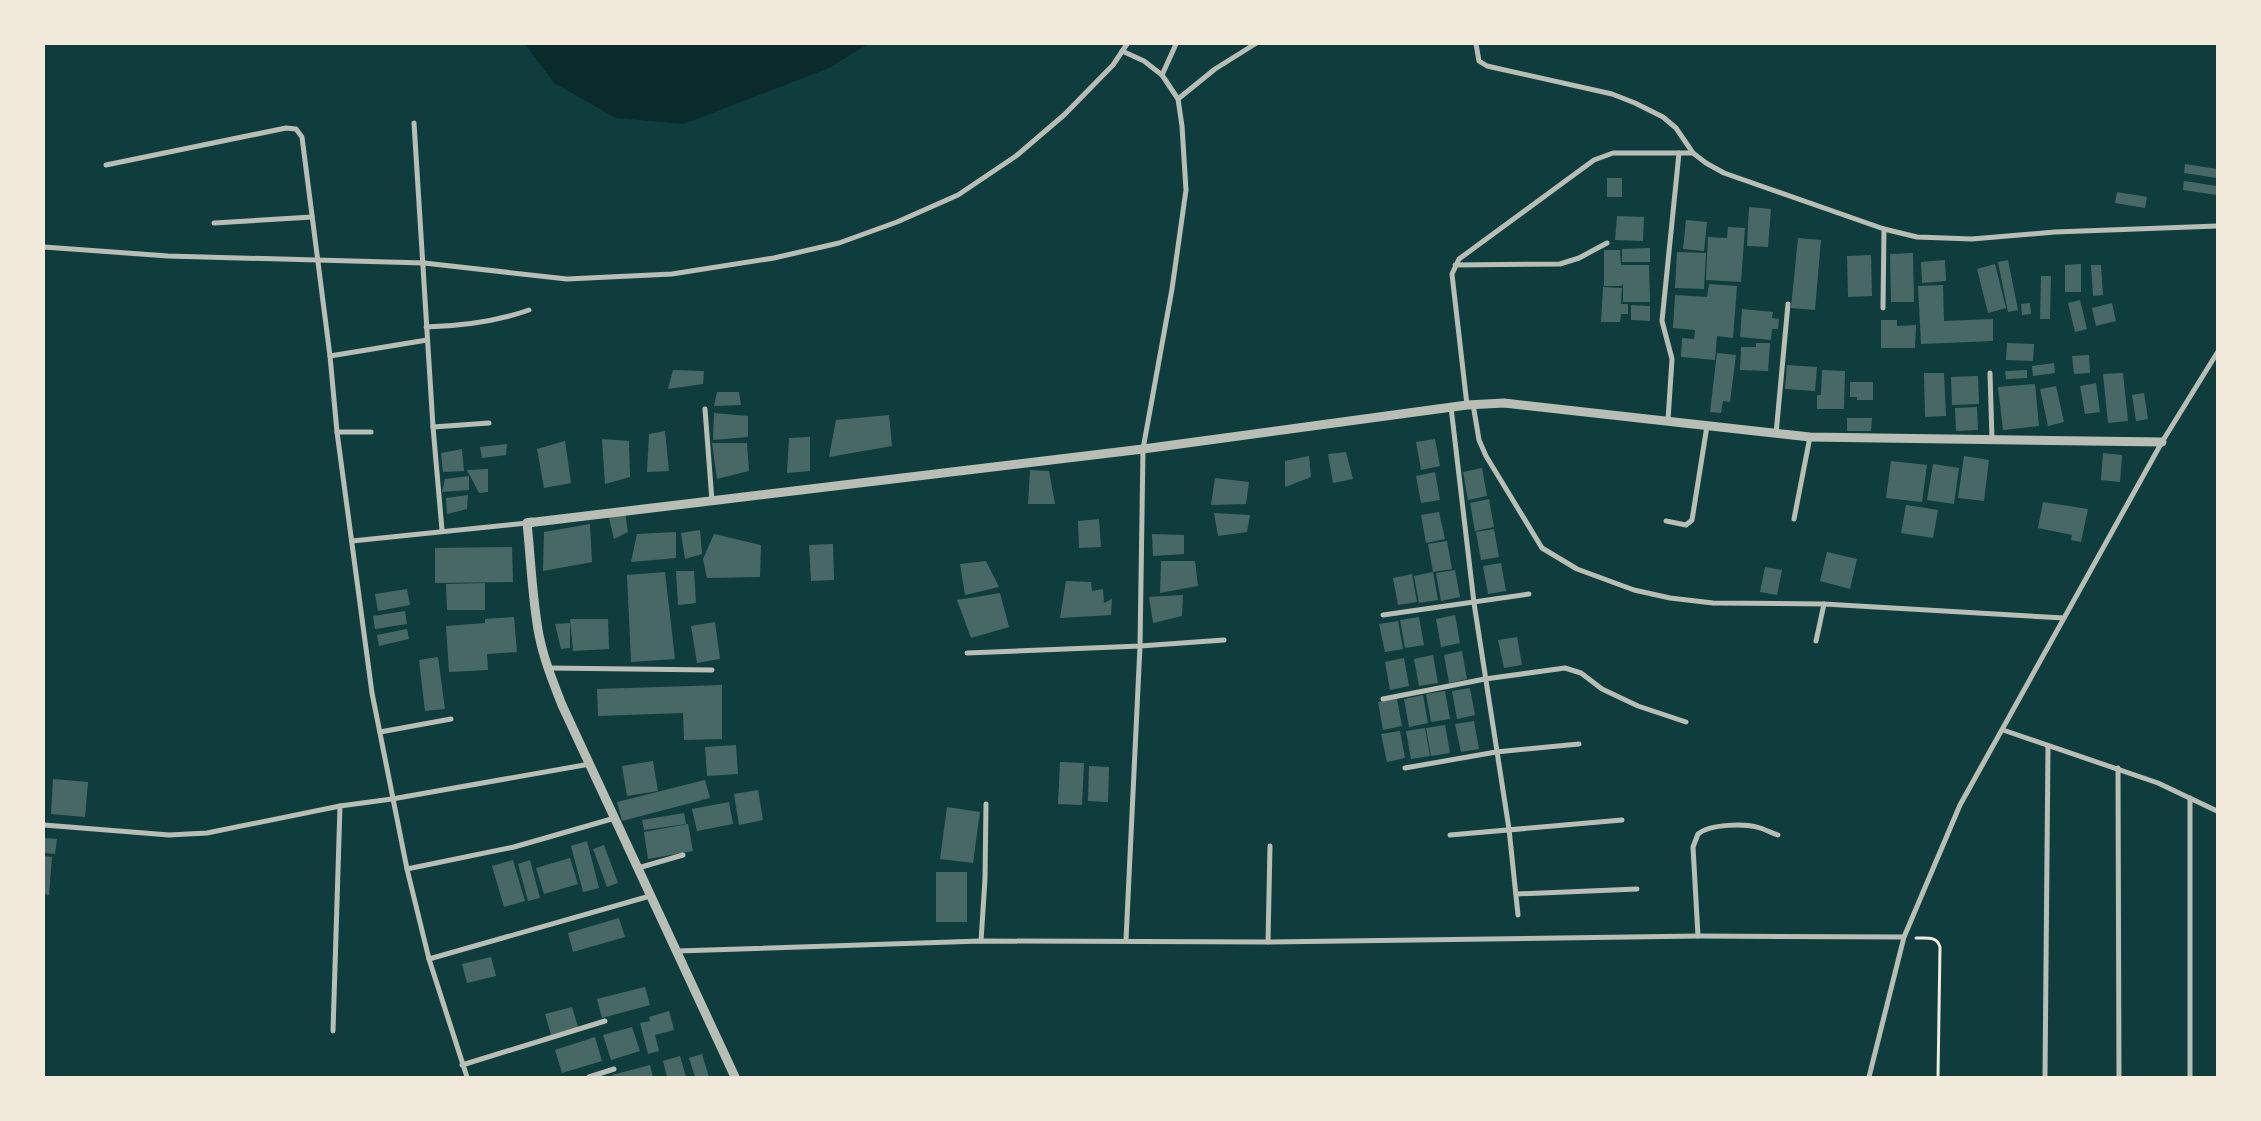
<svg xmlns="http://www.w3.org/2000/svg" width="2261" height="1121" font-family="Roboto,sans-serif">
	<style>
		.water { fill: #0a2a2b }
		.building { fill: #486865 }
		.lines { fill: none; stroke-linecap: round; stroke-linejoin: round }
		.path { stroke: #f1e9da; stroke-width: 3 }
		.minor { stroke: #b8beb3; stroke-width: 5 }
		.tertiary { stroke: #b8beb3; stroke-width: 9 }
	</style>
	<rect width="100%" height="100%" fill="#0f3d3e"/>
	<polygon class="water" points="525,44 868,44 829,68 684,124 616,118 554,83"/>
	<g class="building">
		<polygon points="2185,164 2217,169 2217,178 2184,173"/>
		<rect x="1607" y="178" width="15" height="19"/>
		<polygon points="2184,181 2217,186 2217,195 2183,190"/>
		<polygon points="2117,192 2147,197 2145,208 2115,203"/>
		<polygon points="1749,207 1771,209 1768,247 1747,246"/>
		<polygon points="1617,216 1644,217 1643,241 1615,240"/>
		<polygon points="1686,220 1707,222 1704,251 1683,249"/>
		<polygon points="1728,227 1745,228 1741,282 1706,280 1708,237 1727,238"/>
		<polygon points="1798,238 1821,240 1815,310 1791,308"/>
		<polygon points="1650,248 1650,262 1622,262 1622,249"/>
		<polygon points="1604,250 1620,250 1621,265 1649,265 1650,302 1623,302 1623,283 1622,286 1604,286"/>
		<polygon points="1677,252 1706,253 1704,289 1675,288"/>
		<polygon points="1913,253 1914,302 1891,302 1890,254"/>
		<polygon points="1871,255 1872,296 1848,297 1847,256"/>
		<polygon points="1945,260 1946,281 1922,283 1921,262"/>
		<polygon points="2008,260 2018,310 2008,312 1998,262"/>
		<polygon points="1995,264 2006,308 1988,313 1977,269"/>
		<polygon points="2081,264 2081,292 2065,292 2065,265"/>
		<polygon points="2091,265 2101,265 2103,295 2093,296"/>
		<polygon points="2041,276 2051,276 2050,319 2040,319"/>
		<polygon points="1709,284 1737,286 1733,338 1717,336 1715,360 1681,357 1682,338 1694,339 1695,330 1673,328 1675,295 1707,297"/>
		<polygon points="1943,285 1944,321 1993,319 1993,341 1921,344 1918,286"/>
		<polygon points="1603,287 1622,288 1621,304 1628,304 1628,314 1621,314 1620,322 1601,322"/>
		<polygon points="2080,300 2087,329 2075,332 2068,303"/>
		<polygon points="2030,303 2031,314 2022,315 2021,304"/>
		<polygon points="2112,303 2116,321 2096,326 2092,308"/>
		<polygon points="1631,305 1650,306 1650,321 1631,320"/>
		<polygon points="1742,309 1773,312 1772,318 1779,319 1778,329 1772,329 1771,340 1740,337"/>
		<polygon points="1881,320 1897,320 1897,326 1916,325 1915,348 1881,348"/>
		<polygon points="1756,343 1770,343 1768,371 1740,370 1741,347 1756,347"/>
		<polygon points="2007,343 2034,344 2033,361 2006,360"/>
		<polygon points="1717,353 1736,355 1730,402 1723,401 1721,413 1710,412"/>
		<polygon points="2089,355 2090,373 2074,374 2072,356"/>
		<polygon points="2054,363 2055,373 2033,376 2032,366"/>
		<polygon points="1787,365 1817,367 1815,391 1785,389"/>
		<polygon points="673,370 704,371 703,384 668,389"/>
		<polygon points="1822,370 1845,371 1844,409 1817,409 1817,395 1821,395"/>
		<polygon points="2027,370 2027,378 2006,379 2005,371"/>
		<polygon points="1924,373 1944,373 1946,416 1925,417"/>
		<polygon points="2123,373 2128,421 2108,423 2103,374"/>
		<polygon points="1978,376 1979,404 1952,405 1951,377"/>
		<polygon points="1850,382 1873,382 1873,400 1857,400 1857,397 1850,397"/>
		<polygon points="2096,383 2100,412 2085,414 2080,386"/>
		<polygon points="2035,384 2039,426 2003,430 1998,387"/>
		<polygon points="2056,386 2064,422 2048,426 2040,389"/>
		<polygon points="717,392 739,392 741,405 714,406"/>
		<polygon points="2144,393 2148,419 2136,421 2132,395"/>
		<polygon points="1977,407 1978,430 1956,431 1955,408"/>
		<polygon points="714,413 748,416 748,437 713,440"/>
		<polygon points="889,415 892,446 829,457 836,420"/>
		<polygon points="1847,418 1872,418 1871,431 1847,431"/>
		<polygon points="665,431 669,471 647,472 649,434"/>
		<polygon points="810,437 810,471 787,473 789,438"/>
		<polygon points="602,439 629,441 630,477 605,484"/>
		<polygon points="1435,439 1440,466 1421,470 1416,442"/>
		<polygon points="565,441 571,483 544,488 537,449"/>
		<polygon points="712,443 747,443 749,471 717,479"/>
		<polygon points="507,444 506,455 482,458 480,447"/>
		<polygon points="462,449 464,471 443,472 441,453"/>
		<polygon points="1346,452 1353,479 1333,483 1328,454"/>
		<polygon points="2103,453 2122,455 2120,482 2101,480"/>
		<polygon points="1309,456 1311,477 1285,487 1285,461"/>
		<polygon points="1964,456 1989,460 1984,501 1958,498"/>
		<polygon points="1891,461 1927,465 1922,502 1886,498"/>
		<polygon points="1933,464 1959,468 1954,504 1927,500"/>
		<polygon points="1482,468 1487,496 1468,500 1463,472"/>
		<polygon points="488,469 488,492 479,493 467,470"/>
		<polygon points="1030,470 1049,471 1055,504 1028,504"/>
		<polygon points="1435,472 1440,500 1421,503 1416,476"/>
		<polygon points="469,476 469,490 442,492 445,479"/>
		<polygon points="1215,478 1249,482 1246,504 1211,505"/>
		<polygon points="468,495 467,509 447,514 446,498"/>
		<polygon points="1489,499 1494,527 1475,531 1470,503"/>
		<polygon points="2043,502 2088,509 2081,542 2071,540 2072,535 2038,528"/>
		<polygon points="1906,505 1938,510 1933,538 1901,533"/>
		<polygon points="625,512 628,532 614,539 608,514"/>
		<polygon points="1439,512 1445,539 1426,543 1421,515"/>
		<polygon points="1214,513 1250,515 1247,532 1218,536"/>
		<polygon points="1099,519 1101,547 1079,548 1078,521"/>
		<polygon points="590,524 592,562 543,571 544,532"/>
		<polygon points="1494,529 1499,557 1481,560 1476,532"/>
		<polygon points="700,530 702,554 685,559 681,533"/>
		<polygon points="676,532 676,558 631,562 637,534"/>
		<polygon points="714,534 761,545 760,577 707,578 703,559"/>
		<polygon points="1152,534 1184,535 1184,554 1153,556"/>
		<polygon points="1447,541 1452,569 1433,572 1428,544"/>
		<polygon points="833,544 834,580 811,581 809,545"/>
		<polygon points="512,547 513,582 435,583 435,548"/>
		<polygon points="1827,552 1857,559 1850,589 1820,581"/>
		<polygon points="986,561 999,587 965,595 960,564"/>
		<polygon points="1161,561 1195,561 1198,586 1160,593"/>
		<polygon points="1501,563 1506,591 1488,594 1483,566"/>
		<polygon points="1765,567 1782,570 1777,595 1760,592"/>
		<polygon points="1455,570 1460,597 1441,601 1436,573"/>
		<polygon points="676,571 694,571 696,603 678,605"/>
		<polygon points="665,572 675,659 631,662 627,575"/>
		<polygon points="1433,572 1438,600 1419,603 1414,576"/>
		<polygon points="1412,574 1417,602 1398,605 1393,578"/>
		<polygon points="1066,581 1091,582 1092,591 1103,589 1104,603 1112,599 1111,615 1060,618"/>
		<polygon points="485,583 485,610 447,610 446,584"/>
		<polygon points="407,589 410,605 378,611 375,594"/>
		<polygon points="1000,593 1009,627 971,638 957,600"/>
		<polygon points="1183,595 1182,616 1153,623 1149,597"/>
		<polygon points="405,611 407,624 375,629 373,616"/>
		<polygon points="1455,615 1460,643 1441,647 1436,619"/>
		<polygon points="514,617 517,652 487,654 488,670 449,672 446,626 485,623 485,619"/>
		<polygon points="1419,617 1424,645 1405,648 1400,620"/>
		<polygon points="570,619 608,619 609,649 573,651"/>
		<polygon points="1398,621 1403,649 1385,652 1379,624"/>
		<polygon points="715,622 720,659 697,663 691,626"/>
		<polygon points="570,623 570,648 561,649 555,624"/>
		<polygon points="407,629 409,639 379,646 377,635"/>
		<polygon points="1517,637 1522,665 1504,668 1498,640"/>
		<polygon points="1462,651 1467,679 1449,683 1444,655"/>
		<polygon points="1433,655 1438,683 1419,686 1414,659"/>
		<polygon points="438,657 445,709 425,711 419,660"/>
		<polygon points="1404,658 1409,686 1390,690 1385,662"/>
		<polygon points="722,685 722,739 684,740 683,713 598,716 597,689"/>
		<polygon points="1470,688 1475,715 1457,719 1452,691"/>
		<polygon points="1445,691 1450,719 1431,722 1426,694"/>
		<polygon points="1423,695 1428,723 1409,727 1404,699"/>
		<polygon points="1397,699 1402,726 1383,730 1378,702"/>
		<polygon points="1474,721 1479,749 1461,752 1455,724"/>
		<polygon points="1445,725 1450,753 1431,756 1426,728"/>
		<polygon points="1425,728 1430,756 1411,759 1406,731"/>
		<polygon points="1400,731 1405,758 1387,762 1381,734"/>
		<polygon points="736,745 738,774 707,776 705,747"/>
		<polygon points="653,761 658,791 627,796 622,766"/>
		<polygon points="1060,762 1084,763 1082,805 1058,804"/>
		<polygon points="1089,766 1109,767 1108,802 1088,801"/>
		<polygon points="53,779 88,782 85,817 51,814"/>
		<polygon points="705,780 710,798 622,821 617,802"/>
		<polygon points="758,790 763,820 739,825 734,794"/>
		<polygon points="729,802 733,824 697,831 692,809"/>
		<polygon points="947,807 980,812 973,863 940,859"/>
		<polygon points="684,813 686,824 644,830 642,820"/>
		<polygon points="688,824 693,851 648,859 644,832"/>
		<polygon points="44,838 57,839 55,854 44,853"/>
		<polygon points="587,841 599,888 583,892 571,846"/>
		<polygon points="604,845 618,883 607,887 593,849"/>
		<polygon points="44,856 52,857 49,895 44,894"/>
		<polygon points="570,858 578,884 544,894 536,868"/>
		<polygon points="513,860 525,901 504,907 492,866"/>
		<polygon points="530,860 540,898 528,901 518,864"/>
		<rect x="936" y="872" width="31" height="50"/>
		<polygon points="619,918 625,937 573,952 568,933"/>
		<polygon points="491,957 496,976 467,983 462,964"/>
		<polygon points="645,987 650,1005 602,1018 597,999"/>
		<polygon points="572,1007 578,1027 551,1035 545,1014"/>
		<polygon points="669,1011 674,1030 655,1035 659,1051 648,1054 640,1023 650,1021 649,1017"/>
		<polygon points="632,1027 640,1051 611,1060 603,1035"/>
		<polygon points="595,1037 602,1061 562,1073 555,1050"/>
		<polygon points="702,1054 709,1077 695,1077 689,1058"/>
		<polygon points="680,1056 686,1077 667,1077 663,1061"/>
		<polygon points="650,1065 653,1077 613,1077 612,1075"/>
	</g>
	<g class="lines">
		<path class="path" d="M1916 938C1927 938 1937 936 1940 947L1938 1077"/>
		<g class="minor">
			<polyline points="1476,44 1479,61 1487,66 1612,94 1635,103 1663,117 1676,128 1693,153 1706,163 1724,173 1884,229 1917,237 1972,239 2055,232 2217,226"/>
			<polyline points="1122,51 1144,61 1162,75 1178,99 1182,126 1186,190 1172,289 1143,449 1140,646 1126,940"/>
			<polyline points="1162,75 1176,44"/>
			<polyline points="1178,99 1215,69 1255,44"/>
			<polyline points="414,123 433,427 442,530"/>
			<polyline points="106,165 286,128 296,129 302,137 330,356 337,432 372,693 407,869 429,959 650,896"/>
			<polyline points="214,223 312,217"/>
			<polyline points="44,247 168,256 424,263 567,279 672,274 774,258 839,243 897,222 958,195 1016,156 1064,115 1113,65 1127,44"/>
			<polyline points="1455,265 1560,264 1579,258 1607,243"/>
			<polyline points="1883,308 1884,229"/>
			<path d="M426 327C461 326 495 322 529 310"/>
			<polyline points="330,356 427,340"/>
			<polyline points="1990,373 1992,440"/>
			<polyline points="1473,404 1479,440 1486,456 1542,548 1577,569 1634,590 1670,598 1713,603 1824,604 2064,618"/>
			<polyline points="1467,405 1453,283 1452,274 1459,259 1594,160 1613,153 1693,153"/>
			<polyline points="1451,407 1474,603 1509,829 1518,915"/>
			<polyline points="705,409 712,501"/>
			<polyline points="1668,420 1672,359 1662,321 1679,153"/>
			<polyline points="433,427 489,423"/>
			<polyline points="337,432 371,432"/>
			<polyline points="1776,434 1788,304"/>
			<polyline points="1794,519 1810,437"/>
			<polyline points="1666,521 1686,525 1692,520 1707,426"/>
			<polyline points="352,541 527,523"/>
			<polyline points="1383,615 1529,594"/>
			<polyline points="1816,641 1824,604"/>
			<polyline points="967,653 1140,646 1224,640"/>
			<polyline points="548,668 712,670"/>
			<polyline points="1383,699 1485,679 1565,668 1581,673 1602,689 1638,706 1686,722"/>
			<polyline points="2003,730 2158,783 2217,811"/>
			<polyline points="380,732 451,719"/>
			<polyline points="1405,768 1496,752 1579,744"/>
			<polyline points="2118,768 2119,1077"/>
			<polyline points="44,825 169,835 207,833 340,806 392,799 590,764"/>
			<polyline points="1450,835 1622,820"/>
			<polyline points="638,868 683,855"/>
			<polyline points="407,869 514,847 615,818"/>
			<polyline points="1516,894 1637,889"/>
			<path d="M1698 936 1693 847 1698 834C1710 824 1745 823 1760 828 1766 830 1772 833 1778 835"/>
			<polyline points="981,941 985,879 986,804"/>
			<polyline points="1268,942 1270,846"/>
			<polyline points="677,951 981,941 1268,942 1698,936 1904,937"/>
			<polyline points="429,959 467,1077"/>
			<polyline points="333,1031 340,806"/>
			<polyline points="462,1065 605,1021"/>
			<polyline points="589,1077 614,1069"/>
			<polyline points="1869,1077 1904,937 1960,805 2162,442 2217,353"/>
			<polyline points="2045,1077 2048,746"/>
			<polyline points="2190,1077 2190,798"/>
		</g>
		<g class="tertiary">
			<path d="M532 522 527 523C531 560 532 598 539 635 544 660 553 682 562 705L735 1077"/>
			<polyline points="527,523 1143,449 1467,405 1504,403 1810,437 2162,442"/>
		</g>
	</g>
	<rect width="2261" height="1121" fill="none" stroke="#f1e9da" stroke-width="90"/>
</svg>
